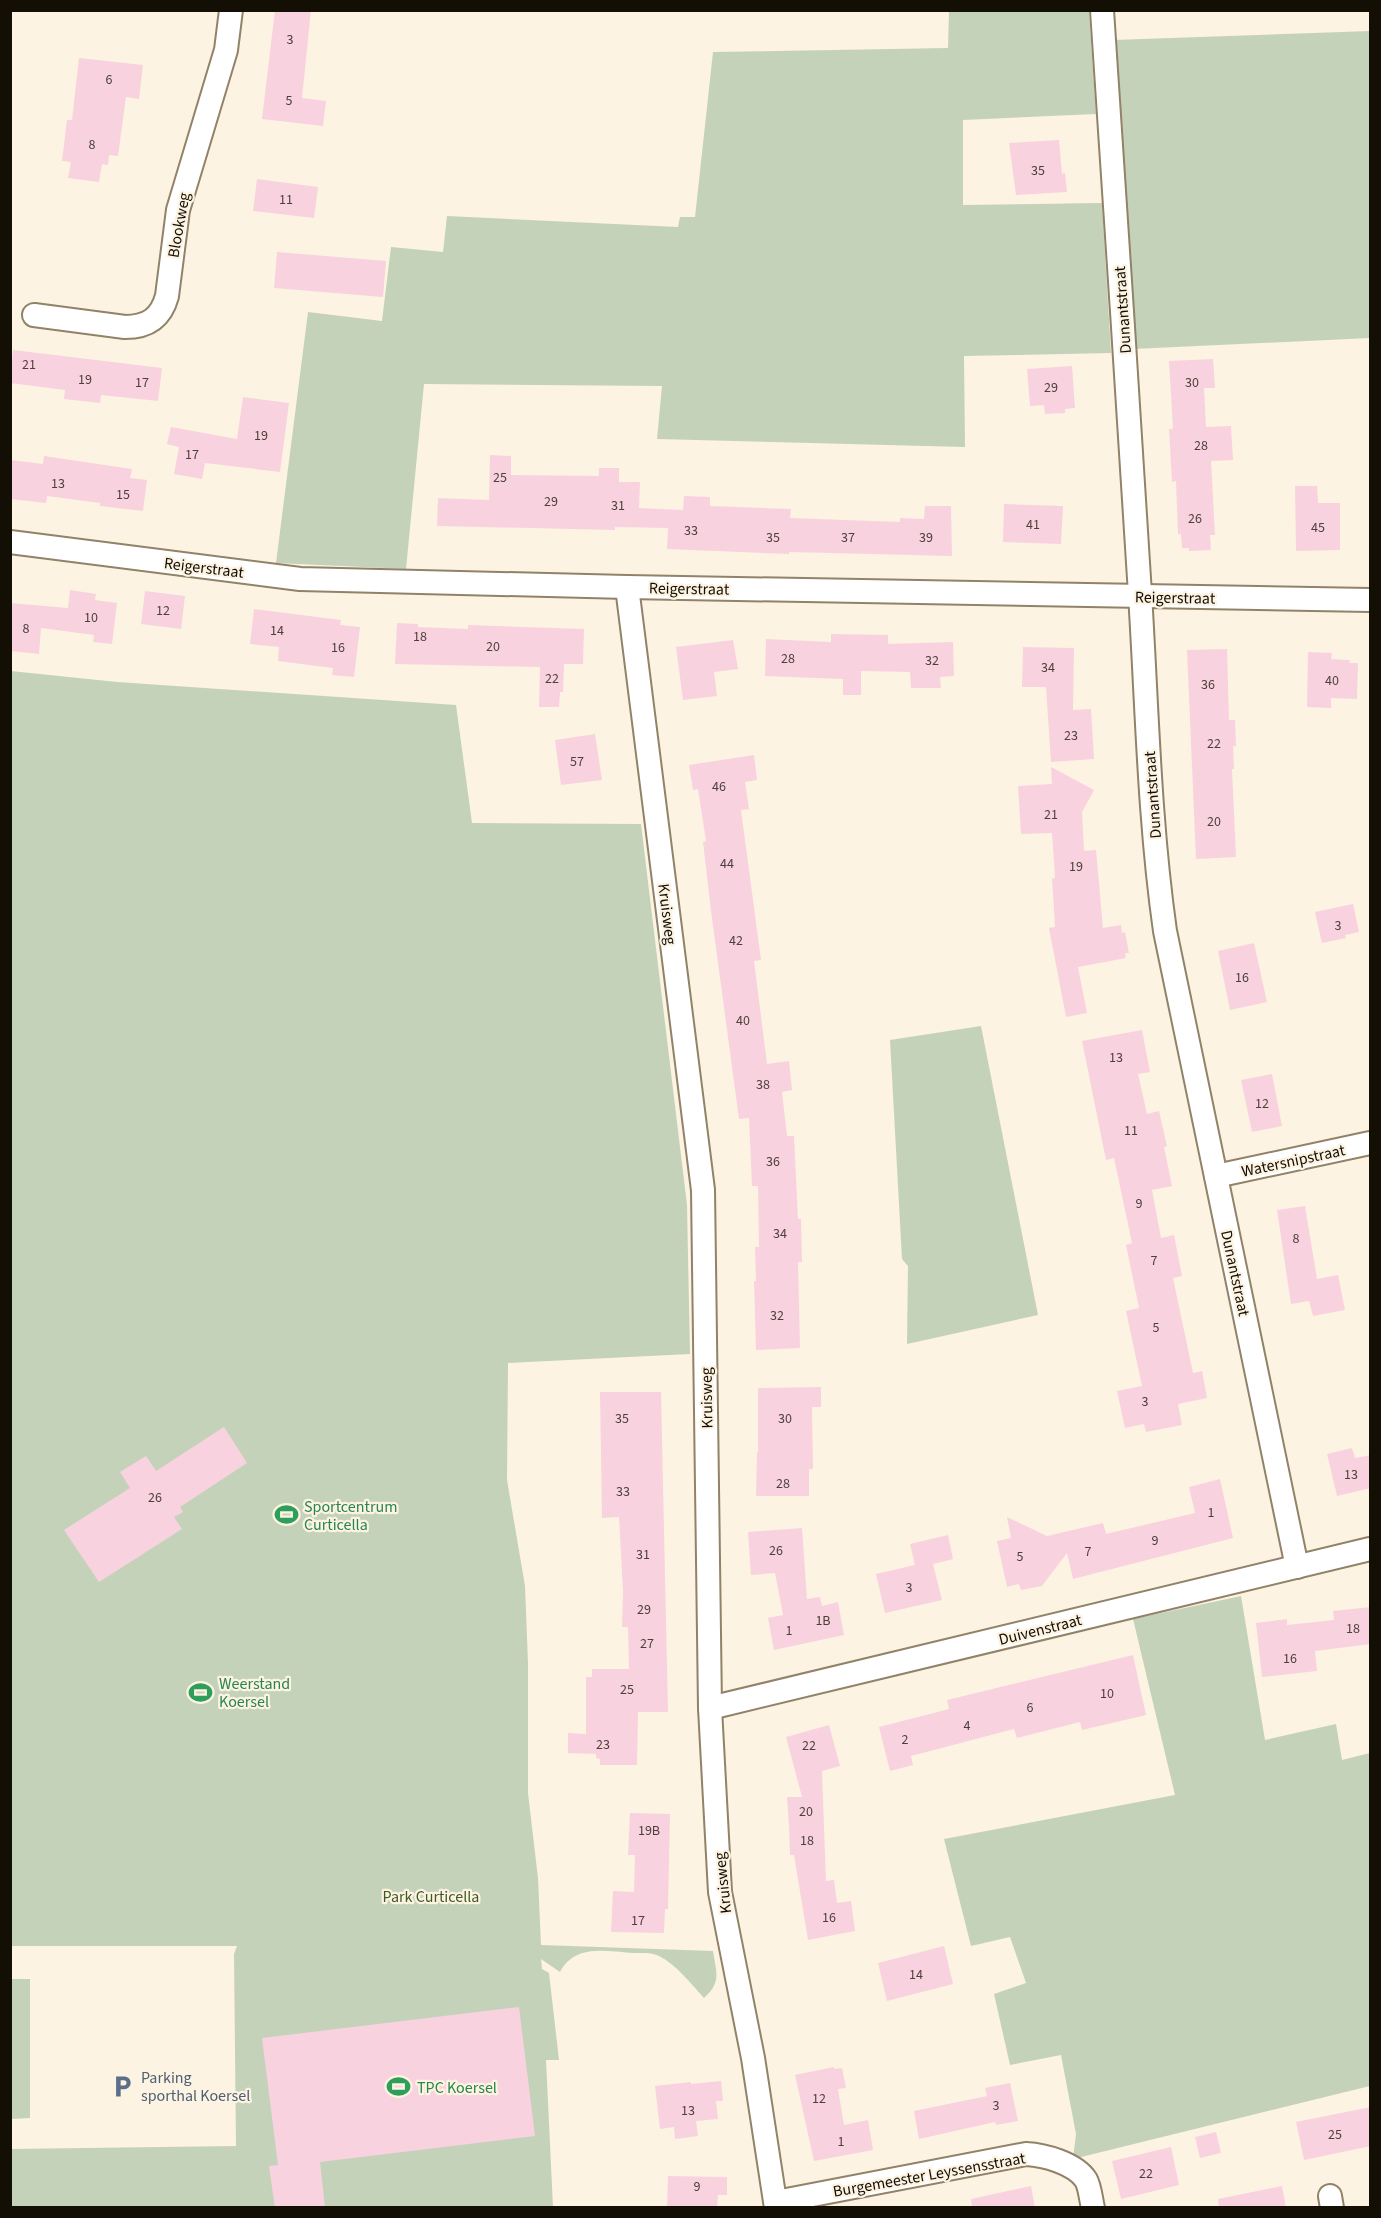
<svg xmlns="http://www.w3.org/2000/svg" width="1381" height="2218" font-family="'Source Sans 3',sans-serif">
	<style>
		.green { fill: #c5d2ba }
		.building { fill: #f9d2df }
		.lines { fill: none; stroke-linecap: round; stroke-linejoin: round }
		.minor-casing { stroke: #918268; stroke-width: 26 }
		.minor { stroke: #fff; stroke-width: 22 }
		.labels { text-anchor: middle; stroke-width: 4.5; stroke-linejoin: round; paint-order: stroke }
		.number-label { font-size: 14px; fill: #4d403c }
		.street-label { font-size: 16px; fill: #140f05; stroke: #fdf3e2 }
		.leisure-label { font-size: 16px; fill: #27864d; stroke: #fdf3e2; text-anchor: start }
		.park-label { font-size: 16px; fill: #3e5a23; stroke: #fdf3e2 }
		.service-label { font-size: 16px; fill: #4e5e75; stroke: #fdf3e2; text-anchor: start }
	</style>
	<rect width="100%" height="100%" fill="#fdf3e2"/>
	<g class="green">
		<polygon points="949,11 1089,11 1096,114 963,120 963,205 1102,203 1111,353 964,356 965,447 657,439 662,386 424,384 406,569 276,563 308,312 382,321 391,247 443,252 447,216 678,227 680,217 695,217 713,52 948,48"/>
		<polygon points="1370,31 1370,338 1133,349 1113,40"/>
		<path d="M11 671 117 682 456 705 472 823 641 824 687 1205 690 1354 508 1363 507 1480 525 1586 528 1663V1793L538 1878 541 1945 713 1951C716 1972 722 1982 704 1998 691 1984 677 1965 659 1956 652 1952 640 1953 632 1953 604 1951 575 1944 560 1972L541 1959 542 1969 549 1973 559 2060H546L553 2207H11L10 2149 236 2146 234 1954 237 1946H11Z"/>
		<polygon points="981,1026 1038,1315 907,1344 908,1266 902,1259 890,1040"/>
		<polygon points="1241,1596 1265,1740 1336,1724 1342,1760 1370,1753 1370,2086 1073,2159 1076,2134 1061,2055 1010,2065 994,1994 1026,1983 1010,1937 971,1946 944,1839 1175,1795 1133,1619"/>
		<polygon points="11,1979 30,1979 30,2118 11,2119"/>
	</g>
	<g class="building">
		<polygon points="275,10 311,10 302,98 326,101 323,126 262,119"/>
		<polygon points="79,58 143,65 139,99 126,97 118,156 109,155 108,165 102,164 99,182 68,178 71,162 62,161 67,120 72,120"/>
		<polygon points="1059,140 1062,174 1065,173 1067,192 1016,195 1009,143"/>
		<polygon points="257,179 318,187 314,218 253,211"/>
		<polygon points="277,252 386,261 383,297 274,288"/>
		<polygon points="13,350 162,368 158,401 101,395 100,403 64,399 65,390 10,383"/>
		<polygon points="1213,359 1215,388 1204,388 1206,427 1231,426 1233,460 1211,461 1215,535 1210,535 1211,550 1189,551 1189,548 1182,548 1181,534 1178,534 1176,481 1172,482 1169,429 1173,429 1169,361"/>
		<polygon points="1072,366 1075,408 1065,409 1065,413 1045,414 1044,405 1030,406 1027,369"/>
		<polygon points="243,397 289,403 280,472 205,463 202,479 174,474 179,447 167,444 171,427 237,439"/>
		<polygon points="490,455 511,456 511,475 599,476 599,468 619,468 619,482 640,482 639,508 683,510 684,496 710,497 710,506 791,509 790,518 900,522 900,518 924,519 925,506 951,506 952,556 789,552 789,554 667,549 668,528 615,527 615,530 437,526 438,498 489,500"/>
		<polygon points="44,456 132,469 130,478 147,480 143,511 100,506 100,503 47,496 46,503 10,499 10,460 43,464"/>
		<polygon points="1295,486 1317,486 1318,503 1340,503 1340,550 1296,551"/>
		<polygon points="1004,504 1063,506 1061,544 1003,542"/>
		<polygon points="70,590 96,594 95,600 117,603 112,644 93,642 94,635 41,628 39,654 10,651 10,603 68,608"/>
		<polygon points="145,591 185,596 181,629 141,624"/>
		<polygon points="254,609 341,620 340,625 360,627 354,677 332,675 333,668 278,661 279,647 250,644"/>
		<polygon points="397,623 418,624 418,627 468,629 468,625 584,629 583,664 564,664 563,692 560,692 559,707 539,707 540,667 395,664"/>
		<polygon points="831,634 888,635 888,644 953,642 954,676 940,677 941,688 911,688 910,672 861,671 861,695 843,695 843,679 765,676 766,639 831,642"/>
		<polygon points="733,640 738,669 714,672 717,696 683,700 676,647"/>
		<polygon points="1023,647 1074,648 1073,710 1091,709 1094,759 1051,762 1046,687 1022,687"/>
		<polygon points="1227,649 1229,720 1235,720 1236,746 1233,746 1234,769 1232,769 1236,857 1196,859 1187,650"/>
		<polygon points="1308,652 1332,653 1331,659 1350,660 1349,663 1358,663 1357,699 1331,698 1331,708 1307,707"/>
		<polygon points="595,734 602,780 561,785 555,740"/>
		<polygon points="754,755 757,780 745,782 749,809 741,810 761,960 754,961 767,1064 789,1061 792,1090 782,1092 787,1136 794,1136 798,1219 801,1219 802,1262 798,1262 800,1348 756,1350 754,1281 756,1281 755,1247 759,1247 758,1186 752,1186 749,1118 739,1119 711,911 703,842 706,841 698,789 693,790 689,765"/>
		<polygon points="1051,767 1094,790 1082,812 1084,851 1096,850 1103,928 1121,925 1122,933 1125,932 1129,953 1125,953 1126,958 1078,967 1087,1013 1066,1017 1049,928 1055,927 1052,879 1055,878 1052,833 1021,834 1018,786 1052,784"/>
		<polygon points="1353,904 1359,932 1345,935 1346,938 1322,943 1315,912"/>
		<polygon points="1254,943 1267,1002 1230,1010 1218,951"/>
		<polygon points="1142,1030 1150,1072 1138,1074 1147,1114 1159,1111 1167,1146 1164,1147 1172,1186 1152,1190 1161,1238 1174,1235 1182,1276 1173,1278 1193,1373 1202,1371 1207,1398 1178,1404 1182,1425 1146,1432 1144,1424 1125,1428 1117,1391 1142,1386 1126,1311 1139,1308 1126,1245 1132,1243 1114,1158 1106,1160 1082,1041"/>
		<polygon points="1272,1074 1282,1126 1252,1132 1241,1080"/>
		<polygon points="1305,1206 1317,1279 1338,1275 1345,1310 1313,1316 1309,1301 1291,1304 1277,1210"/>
		<polygon points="821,1387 821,1407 812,1407 813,1469 809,1469 809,1496 756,1496 757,1452 758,1452 758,1388"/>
		<polygon points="600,1392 661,1392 668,1712 638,1712 637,1765 600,1765 600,1759 596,1758 596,1754 568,1753 568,1733 586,1734 586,1677 592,1677 592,1669 629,1669 628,1627 622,1627 623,1592 619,1517 602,1518"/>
		<polygon points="224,1427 247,1463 180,1507 183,1512 174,1517 182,1529 99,1582 64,1530 130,1488 120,1472 146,1456 156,1471"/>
		<polygon points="1352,1448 1355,1458 1371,1455 1371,1488 1337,1496 1327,1454"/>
		<polygon points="1220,1479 1233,1538 1073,1579 1067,1553 1042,1586 1021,1590 1019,1584 1007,1587 997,1541 1011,1538 1007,1517 1047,1536 1103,1523 1106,1534 1195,1513 1189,1487"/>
		<polygon points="802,1528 807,1599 820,1597 822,1606 838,1602 844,1635 774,1650 768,1618 783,1615 775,1573 751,1575 748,1532"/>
		<polygon points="948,1535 953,1559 933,1564 942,1600 885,1613 876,1574 915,1565 910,1544"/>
		<polygon points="1371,1607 1371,1644 1315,1651 1317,1671 1262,1677 1256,1623 1287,1619 1287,1625 1334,1620 1333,1611"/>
		<polygon points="1133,1655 1146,1715 1082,1730 1080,1722 1017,1738 1014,1729 911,1756 913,1765 890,1771 879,1727 949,1709 947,1700"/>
		<polygon points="829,1725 840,1766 822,1771 826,1881 834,1880 837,1903 851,1901 855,1931 808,1940 794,1855 790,1855 789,1827 787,1797 802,1797 786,1737"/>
		<polygon points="630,1813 670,1814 668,1909 665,1909 664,1933 611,1932 613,1891 634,1892 635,1855 628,1855"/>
		<polygon points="944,1946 953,1984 887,2001 878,1963"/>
		<polygon points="519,2007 535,2136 320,2162 325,2208 275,2208 269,2166 278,2165 262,2038"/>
		<polygon points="834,2067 834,2069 842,2068 846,2088 838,2089 844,2125 868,2120 873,2150 814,2161 795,2075"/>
		<polygon points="721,2081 723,2101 716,2101 718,2119 696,2121 698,2136 675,2139 674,2127 660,2129 655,2086 691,2082 691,2084"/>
		<polygon points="1010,2083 1018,2121 996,2125 995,2122 919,2139 914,2111 987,2096 985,2088"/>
		<polygon points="1371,2107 1371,2146 1304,2160 1296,2122"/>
		<polygon points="1216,2132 1221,2153 1200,2158 1195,2137"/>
		<polygon points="1171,2147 1179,2185 1121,2199 1112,2161"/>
		<polygon points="668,2176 727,2177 727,2195 718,2195 717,2208 667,2208"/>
		<polygon points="1031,2186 1035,2208 972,2208 971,2199"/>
		<polygon points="1282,2186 1286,2208 1219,2208 1218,2199"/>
	</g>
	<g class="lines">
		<defs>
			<g id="minor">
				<path d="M1102 10C1115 205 1128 399 1140 594 1147 706 1149 819 1165 931L1297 1567"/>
				<path d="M34 315 125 327C148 327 161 318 167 296L178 210 226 50 231 10"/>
				<polyline points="10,542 300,579 627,587 1370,600"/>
				<polyline points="627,587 703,1190 710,1708 720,1892 753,2058 776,2208"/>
				<polyline points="1216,1176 1370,1143"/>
				<polyline points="710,1708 1370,1549"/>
				<polyline points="1330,2196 1332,2208"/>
				<path d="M776 2202 1026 2154C1044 2155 1075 2163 1086 2180 1090 2187 1091 2200 1093 2208"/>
			</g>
		</defs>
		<use href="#minor" class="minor-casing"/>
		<use href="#minor" class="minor"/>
	</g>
	<defs>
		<symbol id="stadium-bare" viewBox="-9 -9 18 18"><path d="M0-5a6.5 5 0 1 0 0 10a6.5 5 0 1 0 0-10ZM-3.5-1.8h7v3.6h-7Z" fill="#2e9e5b" stroke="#fdf3e2" stroke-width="2.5" paint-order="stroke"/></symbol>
		<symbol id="parking-bare" viewBox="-9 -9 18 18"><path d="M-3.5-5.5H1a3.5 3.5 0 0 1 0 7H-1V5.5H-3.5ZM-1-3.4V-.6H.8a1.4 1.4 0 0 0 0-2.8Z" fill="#5c6f8a" stroke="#fdf3e2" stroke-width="2.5" paint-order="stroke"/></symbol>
	</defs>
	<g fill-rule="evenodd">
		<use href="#stadium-bare" x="270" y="1498" width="33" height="33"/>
		<use href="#stadium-bare" x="184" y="1676" width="33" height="33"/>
		<use href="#parking-bare" x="106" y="2070" width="33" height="33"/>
		<use href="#stadium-bare" x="382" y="2070" width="33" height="33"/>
	</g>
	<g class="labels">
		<g class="number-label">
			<text x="290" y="44">3</text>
			<text x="109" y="84">6</text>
			<text x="289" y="105">5</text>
			<text x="92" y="149">8</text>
			<text x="1038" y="175">35</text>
			<text x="286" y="204">11</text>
			<text x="29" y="369">21</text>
			<text x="85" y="384">19</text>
			<text x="142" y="387">17</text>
			<text x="1192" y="387">30</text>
			<text x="1051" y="392">29</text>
			<text x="261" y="440">19</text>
			<text x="1201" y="450">28</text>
			<text x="192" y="459">17</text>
			<text x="500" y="482">25</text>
			<text x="58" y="488">13</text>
			<text x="123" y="499">15</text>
			<text x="551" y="506">29</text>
			<text x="618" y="510">31</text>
			<text x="1195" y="523">26</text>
			<text x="1033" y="529">41</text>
			<text x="1318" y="532">45</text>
			<text x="691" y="535">33</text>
			<text x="773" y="542">35</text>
			<text x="848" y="542">37</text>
			<text x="926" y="542">39</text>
			<text x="163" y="615">12</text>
			<text x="91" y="622">10</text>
			<text x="26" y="633">8</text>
			<text x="277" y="635">14</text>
			<text x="420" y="641">18</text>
			<text x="493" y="651">20</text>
			<text x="338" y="652">16</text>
			<text x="788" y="663">28</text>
			<text x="932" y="665">32</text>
			<text x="1048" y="672">34</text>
			<text x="552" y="683">22</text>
			<text x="1332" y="685">40</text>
			<text x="1208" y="689">36</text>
			<text x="1071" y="740">23</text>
			<text x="1214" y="748">22</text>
			<text x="577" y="766">57</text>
			<text x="719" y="791">46</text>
			<text x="1051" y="819">21</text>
			<text x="1214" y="826">20</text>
			<text x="727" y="868">44</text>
			<text x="1076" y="871">19</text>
			<text x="1338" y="930">3</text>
			<text x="736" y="945">42</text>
			<text x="1242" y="982">16</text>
			<text x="743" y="1025">40</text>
			<text x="1116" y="1062">13</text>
			<text x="763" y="1089">38</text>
			<text x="1262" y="1108">12</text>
			<text x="1131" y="1135">11</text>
			<text x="773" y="1166">36</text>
			<text x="1139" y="1208">9</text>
			<text x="780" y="1238">34</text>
			<text x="1296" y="1243">8</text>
			<text x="1154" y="1265">7</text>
			<text x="777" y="1320">32</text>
			<text x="1156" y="1332">5</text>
			<text x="1145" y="1406">3</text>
			<text x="622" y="1423">35</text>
			<text x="785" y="1423">30</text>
			<text x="1351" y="1479">13</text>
			<text x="783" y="1488">28</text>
			<text x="623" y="1496">33</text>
			<text x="155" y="1502">26</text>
			<text x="1211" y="1517">1</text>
			<text x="1155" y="1545">9</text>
			<text x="776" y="1555">26</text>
			<text x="1088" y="1556">7</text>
			<text x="643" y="1559">31</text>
			<text x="1020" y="1561">5</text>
			<text x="909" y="1592">3</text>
			<text x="644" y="1614">29</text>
			<text x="823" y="1625">1B</text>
			<text x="1353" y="1633">18</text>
			<text x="789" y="1635">1</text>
			<text x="647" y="1648">27</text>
			<text x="1290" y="1663">16</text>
			<text x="627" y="1694">25</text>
			<text x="1107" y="1698">10</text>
			<text x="1030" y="1712">6</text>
			<text x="967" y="1730">4</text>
			<text x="905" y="1744">2</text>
			<text x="603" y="1749">23</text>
			<text x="809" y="1750">22</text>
			<text x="806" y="1816">20</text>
			<text x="649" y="1835">19B</text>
			<text x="807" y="1845">18</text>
			<text x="829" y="1922">16</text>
			<text x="638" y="1925">17</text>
			<text x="916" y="1979">14</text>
			<text x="819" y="2103">12</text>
			<text x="996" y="2110">3</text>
			<text x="688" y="2115">13</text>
			<text x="1335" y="2139">25</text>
			<text x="841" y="2146">1</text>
			<text x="1146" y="2178">22</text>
			<text x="697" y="2191">9</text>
		</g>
		<g class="street-label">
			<text transform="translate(178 225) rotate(-80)" y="6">Blookweg</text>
			<text transform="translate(1122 310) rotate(-94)" y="6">Dunantstraat</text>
			<text transform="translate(204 567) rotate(7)" y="6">Reigerstraat</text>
			<text transform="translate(689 588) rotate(1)" y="6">Reigerstraat</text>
			<text transform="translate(1175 597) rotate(1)" y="6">Reigerstraat</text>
			<text transform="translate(1152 795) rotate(-94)" y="6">Dunantstraat</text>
			<text transform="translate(668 914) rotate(83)" y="6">Kruisweg</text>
			<text transform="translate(1293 1160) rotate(-12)" y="6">Watersnipstraat</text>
			<text transform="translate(1236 1273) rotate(78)" y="6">Dunantstraat</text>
			<text transform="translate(706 1398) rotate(-91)" y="6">Kruisweg</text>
			<text transform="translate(1040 1629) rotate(-14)" y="6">Duivenstraat</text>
			<text transform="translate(722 1883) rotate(-96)" y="6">Kruisweg</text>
			<text transform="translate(929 2174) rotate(-10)" y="6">Burgemeester Leyssensstraat</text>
		</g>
		<g class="leisure-label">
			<text x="304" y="1512">Sportcentrum<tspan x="304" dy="18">Curticella</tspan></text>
			<text x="219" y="1689">Weerstand<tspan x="219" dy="18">Koersel</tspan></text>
			<text x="417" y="2093">TPC Koersel</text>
		</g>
		<g class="park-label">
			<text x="431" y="1902">Park Curticella</text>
		</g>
		<g class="service-label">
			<text x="141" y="2083">Parking<tspan x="141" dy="18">sporthal Koersel</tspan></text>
		</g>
	</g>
	<rect width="1381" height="2218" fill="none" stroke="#140f05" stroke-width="24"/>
</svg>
